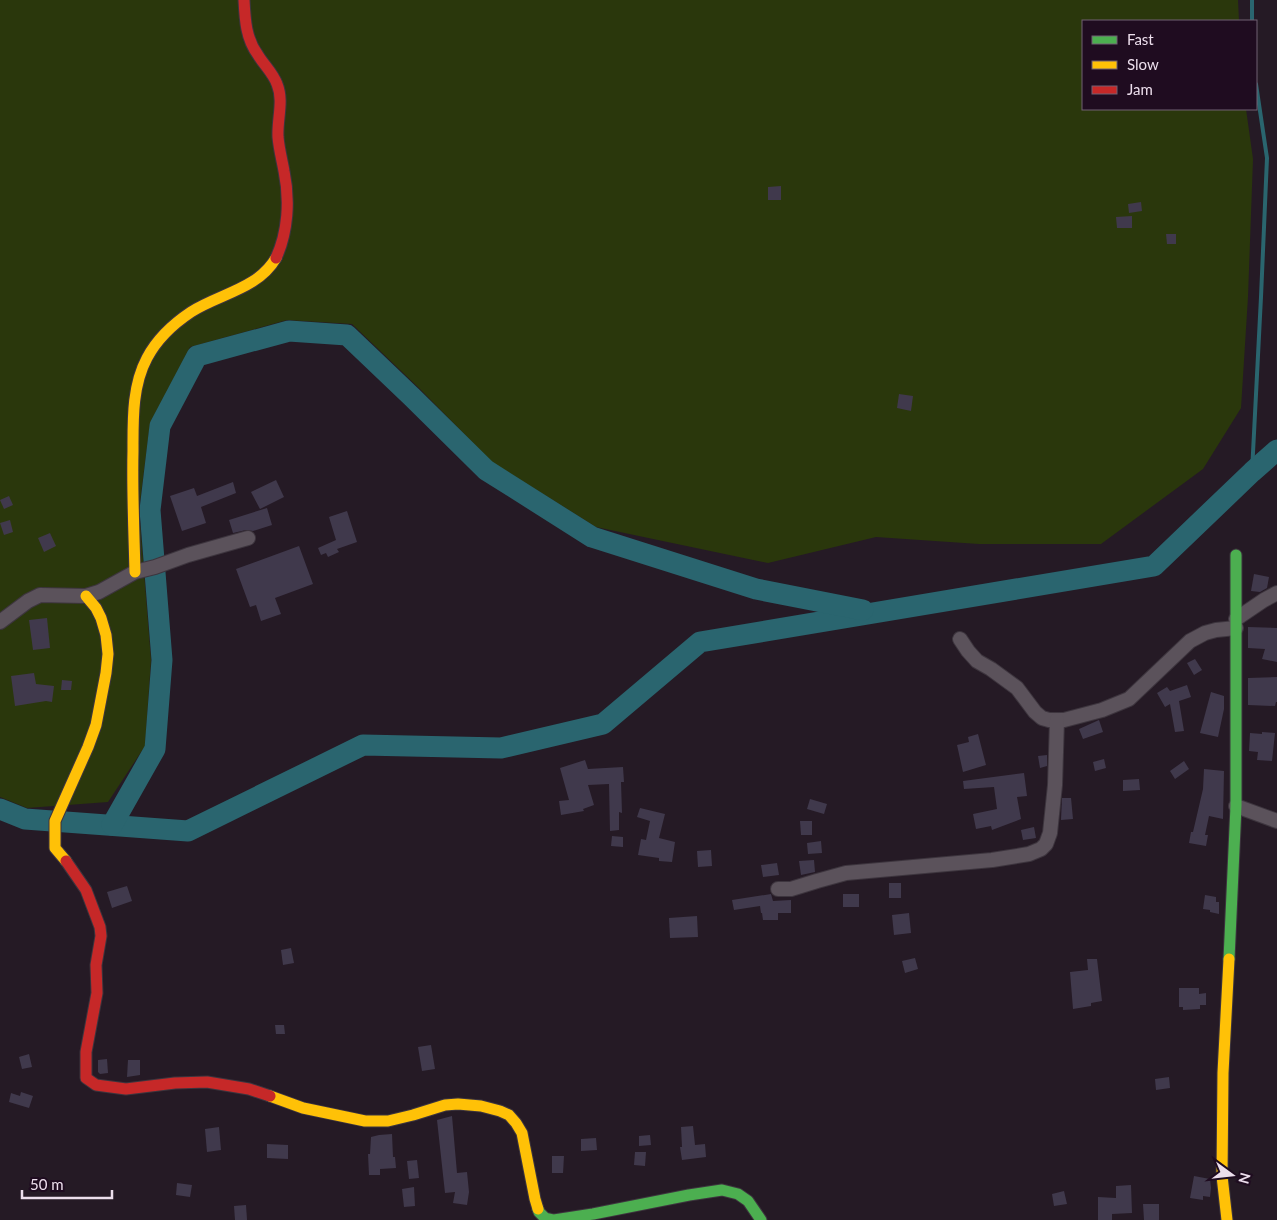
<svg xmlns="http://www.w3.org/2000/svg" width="1277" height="1220" font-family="Lato,sans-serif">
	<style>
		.green { fill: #2a370c }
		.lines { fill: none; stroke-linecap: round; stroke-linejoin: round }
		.stream { stroke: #2a656f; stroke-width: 4 }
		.river { stroke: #2a656f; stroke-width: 21 }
		.building { fill: #40394c }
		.street-casing { stroke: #3d353e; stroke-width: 16 }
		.fast-casing { stroke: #3d353e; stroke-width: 13 }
		.slow-casing { stroke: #3d353e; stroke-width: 13 }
		.jam-casing { stroke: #3d353e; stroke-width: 13 }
		.street { stroke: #5b525b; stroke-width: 14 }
		.fast { stroke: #4caf50; stroke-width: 11 }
		.slow { stroke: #ffc107; stroke-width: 11 }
		.jam { stroke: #c62828; stroke-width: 11 }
	</style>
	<rect width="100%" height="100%" fill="#251a25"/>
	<polygon class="green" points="0,0 1238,0 1239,21 1083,21 1083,109 1246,109 1253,159 1248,297 1241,408 1203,469 1101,544 979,544 876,537 768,563 596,527 492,462 420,389 352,324 287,320 190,347 150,423 139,510 151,660 145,746 108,802 27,808 0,797"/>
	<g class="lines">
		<g class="stream">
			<polyline points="1252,0 1252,21"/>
			<polyline points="1252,472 1261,297 1267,158 1256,84"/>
		</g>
		<g class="river">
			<polyline points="0,809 25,819 188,831 363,745 501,748 603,724 700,642 1154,566 1252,472 1277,450"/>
			<polyline points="112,825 155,749 162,660 150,510 160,426 197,356 289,331 347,335 412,397 486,470 592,537 756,589 863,610"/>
		</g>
	</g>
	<g class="building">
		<polygon points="781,186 781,200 768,200 768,187"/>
		<polygon points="1141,202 1142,211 1129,213 1128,204"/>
		<polygon points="1132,216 1132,228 1117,228 1116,217"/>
		<polygon points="1166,234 1176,234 1176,244 1167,244"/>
		<polygon points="899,394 913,396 911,411 897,408"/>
		<polygon points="276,480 284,497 260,509 251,492"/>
		<polygon points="233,482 236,493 201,507 206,523 182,531 170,496 194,488 197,496"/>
		<polygon points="9,496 13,505 4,509 0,500"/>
		<polygon points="267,508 272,525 253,531 246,530 233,533 229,520"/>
		<polygon points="347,511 357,542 337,549 339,552 328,557 326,553 321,555 318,548 336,540 329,517"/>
		<polygon points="10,520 13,532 4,535 0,523"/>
		<polygon points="50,533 56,546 44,552 38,538"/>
		<polygon points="299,546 313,584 275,598 281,614 261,621 256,605 250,607 236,569"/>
		<polygon points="1254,574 1269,577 1267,588 1260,592 1251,591"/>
		<polygon points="47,618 50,648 33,650 29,620"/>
		<polygon points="1248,627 1277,628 1277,662 1262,659 1265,649 1248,648"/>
		<polygon points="1195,659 1202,670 1194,675 1187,663"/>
		<polygon points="34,673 36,684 54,686 52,702 46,701 15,706 11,676"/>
		<polygon points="1277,677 1277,702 1276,702 1275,706 1248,705 1248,678"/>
		<polygon points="62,680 72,681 71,690 61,690"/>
		<polygon points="1187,685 1191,697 1179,701 1184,731 1175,732 1170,704 1165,707 1157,693 1167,687 1170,691"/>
		<polygon points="1211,692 1224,696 1224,709 1218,737 1200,733"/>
		<polygon points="1099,720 1103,732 1083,739 1079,729"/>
		<polygon points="1262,732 1275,733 1272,761 1257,760 1258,752 1249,751 1250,733 1262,734"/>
		<polygon points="978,734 986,765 963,772 957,745 969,742 968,737"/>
		<polygon points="1047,755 1047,766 1040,768 1038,756"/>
		<polygon points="1104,759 1106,768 1095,771 1093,762"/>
		<polygon points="585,760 588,769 623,767 624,782 621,782 622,813 619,812 619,830 610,831 609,784 588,785 594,805 583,809 584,811 561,815 559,801 569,800 560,768"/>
		<polygon points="1184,761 1189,769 1175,779 1170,771"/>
		<polygon points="1204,769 1224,771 1223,819 1209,816 1205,835 1208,835 1206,846 1189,843 1191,832 1193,832 1203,789"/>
		<polygon points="1024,773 1027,796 1017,797 1021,819 992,830 991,826 976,829 973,814 997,809 994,787 964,789 963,781"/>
		<polygon points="1139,779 1140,790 1123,791 1123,780"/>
		<polygon points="1062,798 1071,798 1073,819 1061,820"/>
		<polygon points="810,799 827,804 824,814 807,809"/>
		<polygon points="640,808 665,814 659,838 675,842 672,862 659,861 659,858 638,855 641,839 646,840 650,821 637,817"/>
		<polygon points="800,821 812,821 812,835 801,835"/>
		<polygon points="1034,827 1036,838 1023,840 1021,830"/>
		<polygon points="612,836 623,837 623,847 611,846"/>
		<polygon points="821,841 822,853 808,854 807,843"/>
		<polygon points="711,850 712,866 698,867 697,851"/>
		<polygon points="814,860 815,872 801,875 799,861"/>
		<polygon points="777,863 779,875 763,877 761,865"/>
		<rect x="889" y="883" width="12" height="15"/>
		<polygon points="127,886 132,901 112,908 107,892"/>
		<polygon points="771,894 773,901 791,900 791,913 778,913 778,920 763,920 762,913 761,913 760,906 734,910 732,900"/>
		<rect x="843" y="894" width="16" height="13"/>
		<polygon points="1205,895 1216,897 1216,902 1219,902 1219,914 1210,912 1210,910 1203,909"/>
		<polygon points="909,913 911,933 894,935 892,915"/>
		<polygon points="697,916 698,937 670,938 669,918"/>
		<polygon points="291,948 294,963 283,965 281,950"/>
		<polygon points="915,958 918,969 905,973 902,961"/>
		<polygon points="1087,959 1097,959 1102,1001 1091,1003 1091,1006 1073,1009 1070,972 1088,970"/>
		<polygon points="1179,988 1199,988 1199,994 1206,993 1206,1005 1200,1005 1200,1009 1183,1010 1183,1007 1179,1007"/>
		<polygon points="275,1025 284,1025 285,1034 276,1034"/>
		<polygon points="431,1045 435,1069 422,1071 418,1047"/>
		<polygon points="29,1054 32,1067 22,1069 19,1057"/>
		<polygon points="107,1059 108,1073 100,1074 98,1072 98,1060"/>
		<polygon points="128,1060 140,1060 140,1075 127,1077"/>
		<polygon points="1169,1077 1170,1088 1156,1090 1155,1079"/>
		<polygon points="21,1092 33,1096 29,1108 9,1102 11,1093 20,1096"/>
		<polygon points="452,1116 457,1173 467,1172 469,1192 467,1205 453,1203 455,1192 445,1193 437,1120"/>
		<polygon points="693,1126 695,1145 705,1144 706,1157 682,1160 680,1147 682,1147 681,1127"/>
		<polygon points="219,1127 221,1150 207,1152 205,1129"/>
		<polygon points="392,1134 393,1157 395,1157 396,1168 380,1169 380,1175 369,1175 368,1154 370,1154 371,1137 379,1135"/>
		<polygon points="650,1135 651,1145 639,1146 639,1136"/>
		<polygon points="596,1138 597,1150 581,1151 581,1139"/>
		<polygon points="267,1144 288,1145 288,1159 267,1158"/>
		<polygon points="635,1152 646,1152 645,1166 634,1165"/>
		<polygon points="552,1156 564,1156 563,1173 552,1173"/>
		<polygon points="417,1160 419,1178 409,1179 407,1161"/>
		<polygon points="1194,1176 1210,1179 1211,1188 1210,1197 1203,1196 1203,1200 1190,1198"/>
		<polygon points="177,1183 192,1185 190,1197 176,1195"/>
		<polygon points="1131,1185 1132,1213 1112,1214 1112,1220 1098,1220 1098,1197 1116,1198 1116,1186"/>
		<polygon points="414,1187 415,1206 404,1207 402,1189"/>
		<polygon points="1064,1191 1067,1204 1054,1206 1052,1194"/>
		<polygon points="1143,1204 1159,1204 1159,1220 1144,1220"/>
		<polygon points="246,1205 247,1220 235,1220 234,1206"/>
	</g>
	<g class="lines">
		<defs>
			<g id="street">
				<polyline points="1236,619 1264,600 1277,593"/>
				<polyline points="0,622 28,601 40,595 86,596 99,592 135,572 155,567 188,555 248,538"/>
				<polyline points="960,639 968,651 977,661 991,669 1017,688 1035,712 1042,718 1049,720 1064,720 1102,710 1129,699 1190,641 1205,633 1216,630 1236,628"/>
				<polyline points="1236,806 1277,821"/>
				<polyline points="778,889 791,889 817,881 846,873 992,860 1029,854 1041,849 1046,844 1050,833 1055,785 1057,720"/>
			</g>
			<g id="fast">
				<polyline points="1229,959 1236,806 1236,555"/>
				<polyline points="538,1209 539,1212 545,1218 554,1220 593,1214 689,1195 722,1190 738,1194 748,1201 761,1220"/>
			</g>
			<g id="slow">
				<path d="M135 572C134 532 132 491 133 451 133 420 132 386 147 358 157 339 173 324 191 312 219 294 258 289 276 258"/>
				<polyline points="66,861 55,848 55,821 88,747 96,725 106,673 108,654 106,635 101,618 96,608 86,596"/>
				<polyline points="270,1096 303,1108 365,1121 388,1121 413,1115 445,1105 458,1104 481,1106 500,1111 509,1115 516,1123 522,1133 535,1199 538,1209"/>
				<polyline points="1227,1220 1222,1176 1223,1073 1229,959"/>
			</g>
			<g id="jam">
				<path d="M244 0C245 20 246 39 258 55 264 65 273 73 277 84 284 101 277 119 278 137 279 149 282 160 284 171 290 200 288 232 276 258"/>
				<polyline points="66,861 86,890 100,927 101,936 96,965 97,993 86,1052 86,1078 96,1085 126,1089 175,1083 207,1082 249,1089 270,1096"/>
			</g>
		</defs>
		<use href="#street" class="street-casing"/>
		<use href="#fast" class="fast-casing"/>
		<use href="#slow" class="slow-casing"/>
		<use href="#jam" class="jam-casing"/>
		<use href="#street" class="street"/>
		<use href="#fast" class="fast"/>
		<use href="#slow" class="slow"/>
		<use href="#jam" class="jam"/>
	</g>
	<rect x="1082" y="20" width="175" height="90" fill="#1f0c20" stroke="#716072"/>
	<rect x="1092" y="36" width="25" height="8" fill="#4caf50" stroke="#716072"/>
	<text x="1127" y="45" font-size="15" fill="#ecdeec">Fast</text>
	<rect x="1092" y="61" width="25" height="8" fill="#ffc107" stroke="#716072"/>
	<text x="1127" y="70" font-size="15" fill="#ecdeec">Slow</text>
	<rect x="1092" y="86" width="25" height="8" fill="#c62828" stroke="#716072"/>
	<text x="1127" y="95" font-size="15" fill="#ecdeec">Jam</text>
	<g transform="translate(1232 1175) rotate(105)" stroke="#1f0c20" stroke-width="4" paint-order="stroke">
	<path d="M0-4L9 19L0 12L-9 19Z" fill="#ecdeec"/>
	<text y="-8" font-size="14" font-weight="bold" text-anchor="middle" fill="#ecdeec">N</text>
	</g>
	<path d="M22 1190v8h90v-8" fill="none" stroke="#ecdeec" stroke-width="2.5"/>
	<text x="30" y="1190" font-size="15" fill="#ecdeec" stroke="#1f0c20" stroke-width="4" paint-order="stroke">50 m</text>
</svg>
